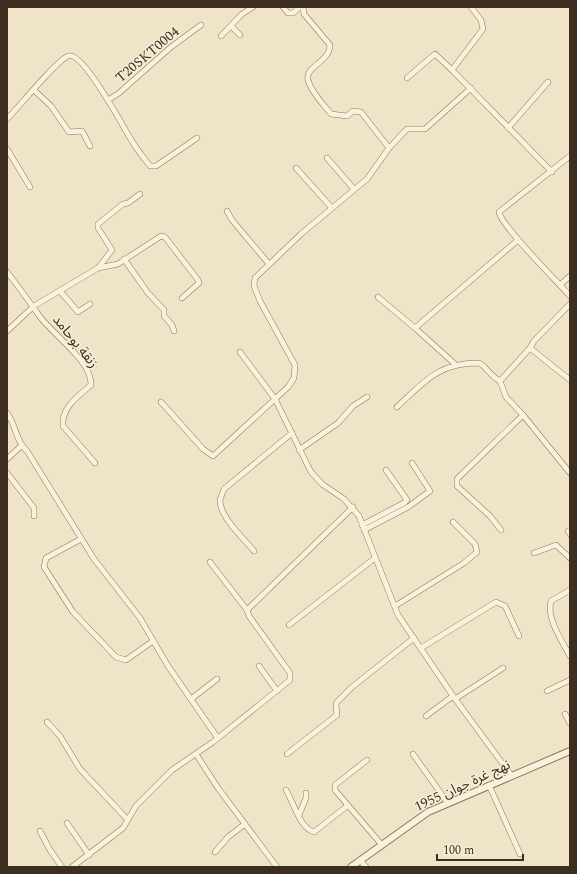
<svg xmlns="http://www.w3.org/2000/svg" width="577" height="874" font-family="Spectral,'Noto Sans Arabic',serif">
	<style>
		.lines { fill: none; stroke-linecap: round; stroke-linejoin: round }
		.minor-casing { stroke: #8d765c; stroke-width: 6 }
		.tertiary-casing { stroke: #8d765c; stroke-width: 8 }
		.minor { stroke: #faf1dc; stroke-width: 5 }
		.tertiary { stroke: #faf1dc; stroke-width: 6 }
		.labels { text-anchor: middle; stroke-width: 3; stroke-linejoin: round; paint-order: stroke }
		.street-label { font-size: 14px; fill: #3d2e20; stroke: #f7eed8 }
	</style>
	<rect width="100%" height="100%" fill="#f0e4c8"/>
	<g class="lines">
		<defs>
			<g id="minor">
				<polyline points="283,7 288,13 293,13 300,7"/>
				<path d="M303 7 304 14 330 45C330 62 305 66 308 80 311 92 324 105 331 114L347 116 353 111 361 112 389 148"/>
				<polyline points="471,7 481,20 483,29 452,70 552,172"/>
				<polyline points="231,26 240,35"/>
				<polyline points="221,36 242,14 253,7"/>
				<polyline points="407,78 435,54 452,70"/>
				<polyline points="34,90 51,106 69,132 82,131 90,146"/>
				<polyline points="108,100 119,93 171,47 201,25"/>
				<path d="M7 119C19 107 56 61 68 56 83 50 124 129 132 141 137 150 144 158 150 166H156L197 138"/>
				<polyline points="508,128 548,82"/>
				<polyline points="7,149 30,187"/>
				<path d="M570 156 499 212C501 226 557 281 570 296"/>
				<polyline points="327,158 354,189"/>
				<polyline points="296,168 331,207"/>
				<polyline points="227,211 232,220 269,264"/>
				<polyline points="124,259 148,293 164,310 164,316 172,325 174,331"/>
				<polyline points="98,268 112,250 98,228 98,224 123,204 128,203 140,194"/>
				<path d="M7 272C18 286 28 300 38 314 51 334 92 360 91 385 78 396 61 408 63 426L95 463"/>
				<polyline points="560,285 570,276"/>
				<polyline points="60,291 78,312 90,304"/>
				<polyline points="378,297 415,328"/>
				<polyline points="7,331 34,306 98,268 118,264 161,236 165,237 198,280 199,283 182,298"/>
				<polyline points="530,348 570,380"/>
				<polyline points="240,352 275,399 311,472 322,484 344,499 359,516 398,615 453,696 511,775"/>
				<polyline points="456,365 415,328 518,240"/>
				<polyline points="500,381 506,397 523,415 457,479 457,486 490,516 501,530"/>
				<polyline points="161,402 203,449 213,456 288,387 294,378 295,365 260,301 254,286 255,278 301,234 367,179 389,148 407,129 425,129 471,88"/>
				<path d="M397 407C425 381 438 363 479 363 486 366 490 376 500 381L530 348 534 341 570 304"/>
				<path d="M7 413C16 425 16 442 27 451L94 559 140 618 168 666 217 737"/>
				<polyline points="523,415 570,473"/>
				<polyline points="299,450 338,423 353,406 367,397"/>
				<polyline points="7,459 21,446"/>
				<polyline points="7,473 34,508 34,516"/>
				<polyline points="362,525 404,503 407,500 386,470"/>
				<polyline points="364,530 408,507 430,491 412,463"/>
				<polyline points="568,531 570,534"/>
				<polyline points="81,539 46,558 44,567 73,612 116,657 126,660 153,641"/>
				<path d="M254 551C245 540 220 517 220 501 220 498 223 493 224 489L292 433"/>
				<polyline points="534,553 556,545 570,558"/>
				<polyline points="210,562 247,610"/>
				<path d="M570 590 551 601C546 618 562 641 570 656"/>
				<polyline points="395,606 464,563 477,552 475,544 453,522"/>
				<polyline points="289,625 375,558"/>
				<polyline points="421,648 496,602 505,606 519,636"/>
				<polyline points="259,666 277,691"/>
				<polyline points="547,691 570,680"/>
				<polyline points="191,699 217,679"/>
				<polyline points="455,699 503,668"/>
				<polyline points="565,714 570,723"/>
				<polyline points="426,716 453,696"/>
				<polyline points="47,722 60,736 80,769 127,819"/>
				<polyline points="196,754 218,788 277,867"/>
				<polyline points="287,754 337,715 336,705 337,702 352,687 414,638"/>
				<polyline points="413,754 447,802"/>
				<polyline points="367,760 335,785 335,790 381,844"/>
				<polyline points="489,785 520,854"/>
				<path d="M286 790C294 803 299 827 314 832L347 806"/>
				<polyline points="299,815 306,798 306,793"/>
				<polyline points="67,823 89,855"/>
				<polyline points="40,831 50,850 62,867"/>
				<polyline points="215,852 228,837 245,824"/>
				<polyline points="360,860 366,867"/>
				<polyline points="72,867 123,828 136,806 172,770 213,742 290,680 290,673 249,616 247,610 353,507"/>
			</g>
			<polyline id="tertiary" points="351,867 428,812 570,751"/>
		</defs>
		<use href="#minor" class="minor-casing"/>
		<use href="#tertiary" class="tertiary-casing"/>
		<use href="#minor" class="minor"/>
		<use href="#tertiary" class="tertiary"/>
	</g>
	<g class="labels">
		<g class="street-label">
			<text transform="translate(147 54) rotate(-40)" y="5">T20SKT0004</text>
			<text transform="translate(76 341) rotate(51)" y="5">زنقة بوحامد</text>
			<text transform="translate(462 785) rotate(-25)" y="5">نهج غرة جوان 1955</text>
		</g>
	</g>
	<rect width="577" height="874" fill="none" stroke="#3d2e20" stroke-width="16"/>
	<path d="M437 854v6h86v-6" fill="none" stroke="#3d2e20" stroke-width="2"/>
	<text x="443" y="854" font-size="12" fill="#3d2e20" stroke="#f7eed8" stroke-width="3" paint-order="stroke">100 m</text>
</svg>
